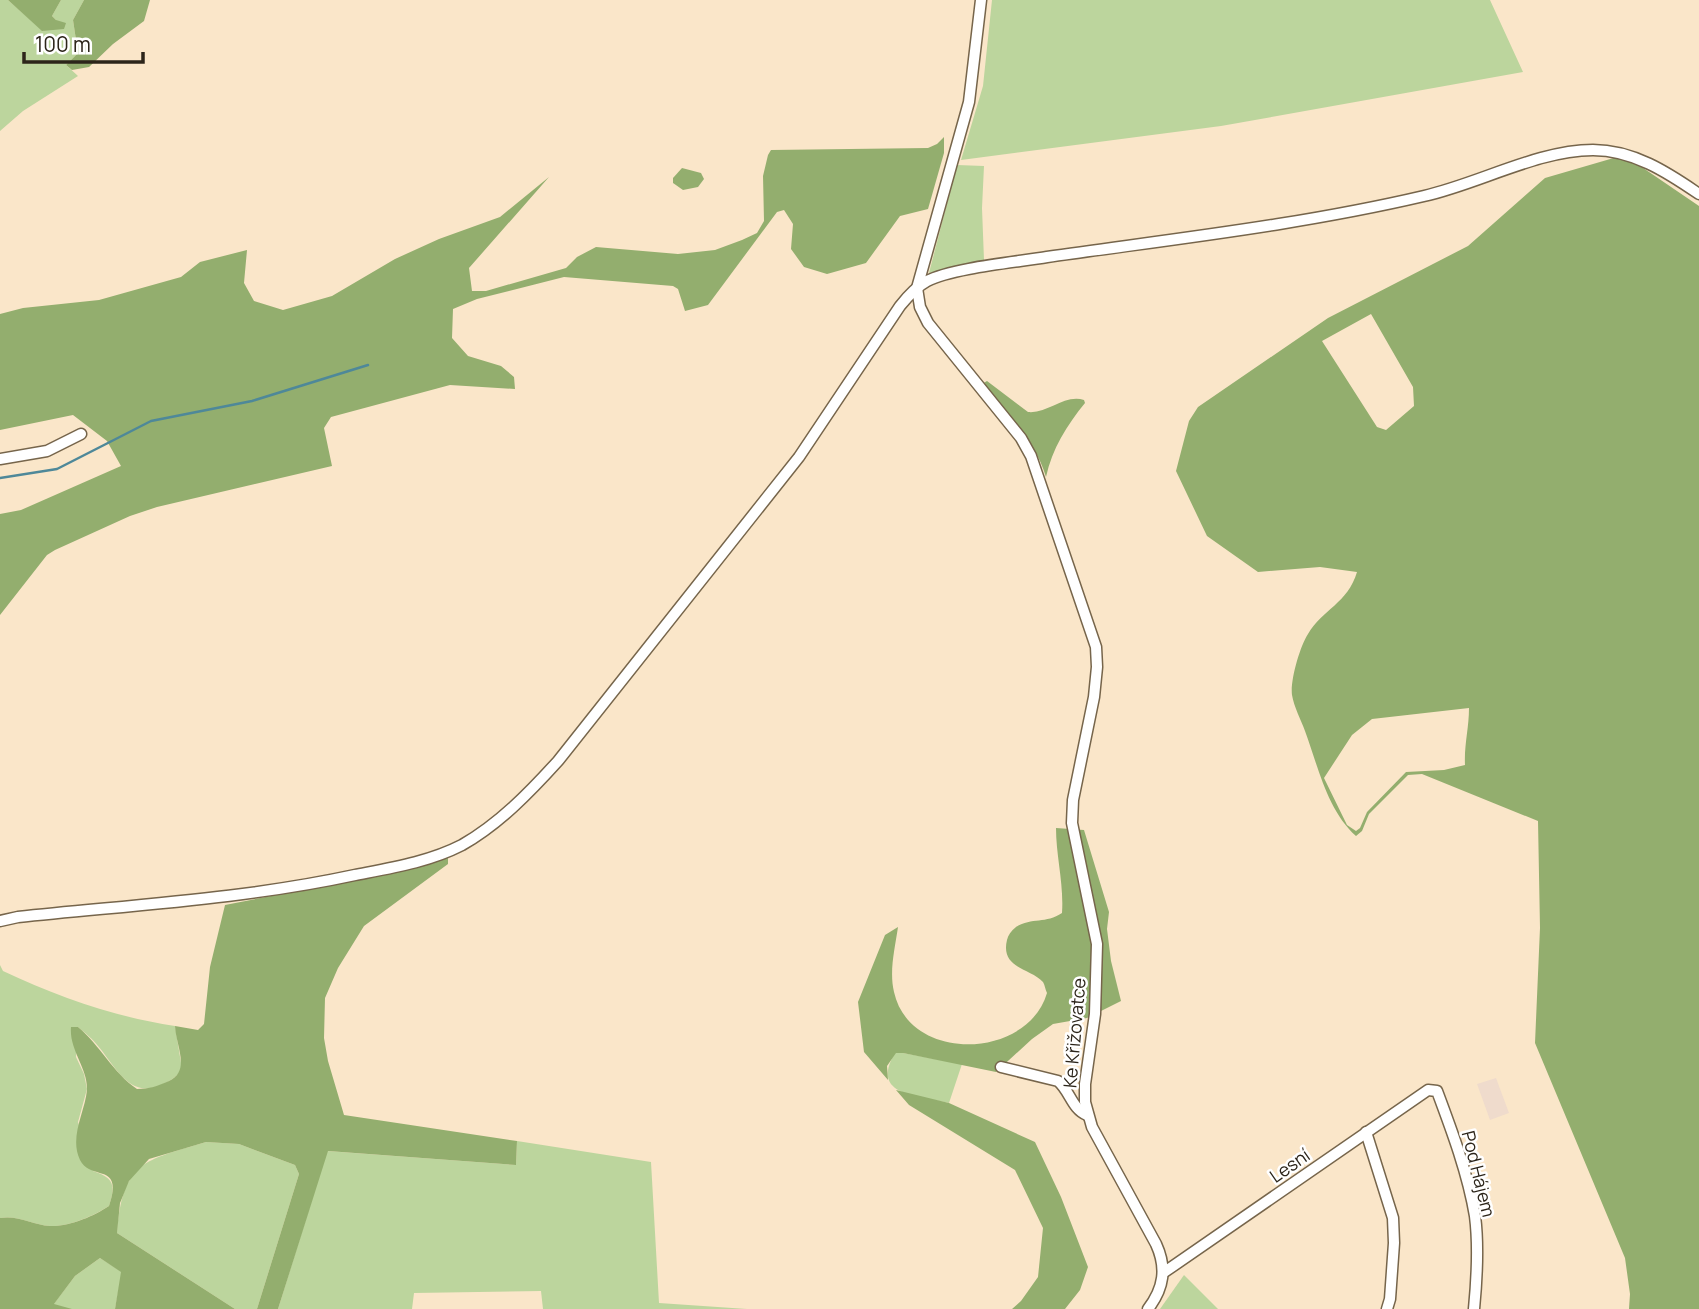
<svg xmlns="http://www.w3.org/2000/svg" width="1699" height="1309" font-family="Manrope,sans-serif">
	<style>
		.education { fill: #efdbcc }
		.green { fill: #bcd59d }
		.forest { fill: #93ae6e; fill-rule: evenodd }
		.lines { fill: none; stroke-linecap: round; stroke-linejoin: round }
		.stream { stroke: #4e8899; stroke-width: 2.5 }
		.minor-casing { stroke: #76654b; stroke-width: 13 }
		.minor { stroke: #fff; stroke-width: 10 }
		.labels { text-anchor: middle; stroke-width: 5; stroke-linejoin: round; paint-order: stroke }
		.street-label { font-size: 18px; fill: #2c251a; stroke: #fff }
	</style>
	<rect width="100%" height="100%" fill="#fae6c9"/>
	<polygon class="education" points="1496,1078 1509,1113 1490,1120 1477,1084"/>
	<g class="green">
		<polygon points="0,0 8,0 43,31 56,20 52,16 61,0 84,0 73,20 78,53 66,65 78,76 23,111 0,131"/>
		<polygon points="992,0 1490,0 1523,72 1221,126 961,160 983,86"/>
		<polygon points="957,165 984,166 982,208 984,260 929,273"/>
		<path d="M0 965 3 971C58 997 115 1017 175 1026L182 1069C177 1077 170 1081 161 1085 129 1099 116 1067 98 1046 93 1039 85 1033 78 1027L76 1057 84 1074 87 1089 78 1122 93 1171C114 1178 116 1185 109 1206 93 1216 69 1227 50 1226 33 1225 19 1215 0 1218Z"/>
		<path d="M895 1053H903L962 1064 949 1103C919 1096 869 1096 895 1053Z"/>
		<polygon points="517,1141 651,1162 659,1303 747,1309 543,1309 541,1291 414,1293 412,1309 278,1309 327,1151 516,1165"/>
		<path d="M206 1142 239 1144 295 1165 299 1174 257 1309H235L117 1233C123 1160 144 1161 206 1142Z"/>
		<polygon points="100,1258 122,1272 115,1309 50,1309 75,1276"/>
		<polygon points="1184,1275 1218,1309 1160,1309"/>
	</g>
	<g class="forest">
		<polygon points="8,0 61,0 52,16 56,20 66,23 64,29 42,31"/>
		<polygon points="84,0 150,0 144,21 113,44 89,67 72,70 66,65 78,53 73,20"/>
		<polygon points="944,137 944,153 928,209 900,216 866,263 827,274 804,267 791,249 793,224 784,210 777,212 708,305 685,311 678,289 673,286 564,277 477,299 453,309 452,338 468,356 501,366 514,377 515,389 450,385 331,417 324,428 332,466 157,507 130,516 55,550 47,555 0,615 0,514 21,510 121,466 107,441 73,415 0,430 0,314 23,308 99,300 181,277 200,262 247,250 244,283 254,301 283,310 332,296 395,259 439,239 500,217 549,177 469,268 472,291 486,291 566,268 577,257 596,247 678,254 715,250 742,240 757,233 764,221 763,176 768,155 771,150 928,148 937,144"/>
		<path d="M1624 155 1699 206V1309H1629L1630 1294 1625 1258 1535 1043 1540 928 1538 821 1422 774 1408 775 1369 814 1362 831 1356 836C1327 810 1318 766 1305 731 1301 720 1294 707 1292 695 1290 681 1300 646 1308 634 1322 610 1348 603 1357 572L1320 567 1258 572 1207 536 1176 471 1189 421 1198 407 1328 318 1468 246 1545 178ZM1371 314 1413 387 1414 406 1386 430 1377 427 1322 341ZM1469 708C1469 728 1464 745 1465 765L1444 770 1406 772 1367 812 1360 828 1356 831 1347 825 1324 778 1352 735 1372 719Z"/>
		<polygon points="682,168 701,173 704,179 698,187 683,190 673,183 673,178"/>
		<path d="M987 381 1028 412C1048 414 1064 394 1084 400L1085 403C1067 425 1052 449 1046 477 1035 439 1006 414 982 384Z"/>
		<path d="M1056 828 1084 830 1109 912 1107 929 1111 961 1121 1001 1087 1018 1053 1024 1032 1039 996 1072 903 1053H896L887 1066 888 1080 864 1052 858 1002 885 935 898 927C895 948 889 971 894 992 910 1064 1028 1059 1047 993 1045 989 1045 985 1043 982 1031 968 1000 969 1007 940 1008 935 1011 931 1016 927 1032 917 1046 924 1062 913 1064 884 1056 856 1056 828Z"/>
		<path d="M448 858V864L364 926 338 968 325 998 324 1038 328 1061 344 1115 517 1141 516 1165 328 1151 278 1309H257L299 1174 295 1165 239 1144 206 1142 149 1159 129 1181 120 1203 117 1233 235 1309H115L121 1272 100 1258 75 1276 54 1304 72 1309H0V1218C19 1215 33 1225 50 1226 69 1227 94 1216 109 1206 124 1161 91 1182 80 1160 69 1137 85 1112 87 1090 88 1068 69 1050 71 1027H78C100 1045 113 1073 137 1089 149 1089 158 1086 169 1081 191 1071 176 1046 175 1026L198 1030 204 1024 210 967 225 905 395 872Z"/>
		<polygon points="896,1090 949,1103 1035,1142 1061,1197 1088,1267 1080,1290 1065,1309 1012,1309 1021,1301 1038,1277 1043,1228 1015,1170 909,1105"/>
	</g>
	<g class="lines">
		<polyline class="stream" points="0,478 57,469 151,421 252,401 368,365"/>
		<defs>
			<g id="minor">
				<path d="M981 0 969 102 917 288 920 307 928 323 1021 438 1031 456 1096 647 1097 667 1094 697 1073 800 1072 823 1097 944 1095 1014 1085 1084V1102L1092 1127 1156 1244C1167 1268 1164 1288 1148 1309"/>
				<polyline points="0,459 47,451 81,434"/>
				<path d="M0 921 18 917C131 905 244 899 355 875 391 868 429 862 462 845 499 824 530 792 558 761L799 457 900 306C908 296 916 287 927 281 952 268 1017 262 1047 257 1173 239 1300 225 1424 196 1478 184 1538 150 1593 150 1633 150 1667 172 1699 194"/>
				<path d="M1001 1067 1058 1081C1070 1091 1072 1109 1087 1115"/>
				<polyline points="1366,1132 1393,1218 1394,1243 1390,1299 1387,1309"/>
				<path d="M1163 1273 1428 1090 1437 1091C1452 1131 1468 1174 1475 1216 1479 1247 1477 1278 1474 1309"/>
			</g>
		</defs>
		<use href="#minor" class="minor-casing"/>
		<use href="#minor" class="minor"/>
	</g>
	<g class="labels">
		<g class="street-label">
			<text transform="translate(1075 1033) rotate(-85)" y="6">Ke Křižovatce</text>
			<text transform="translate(1290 1166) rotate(-35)" y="6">Lesní</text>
			<text transform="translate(1478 1174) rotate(76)" y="6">Pod Hájem</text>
		</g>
	</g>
	<path d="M24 52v10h119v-10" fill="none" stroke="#2c251a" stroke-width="3.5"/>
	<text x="35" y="52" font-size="21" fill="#2c251a" stroke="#ffffff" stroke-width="5" paint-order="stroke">100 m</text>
</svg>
